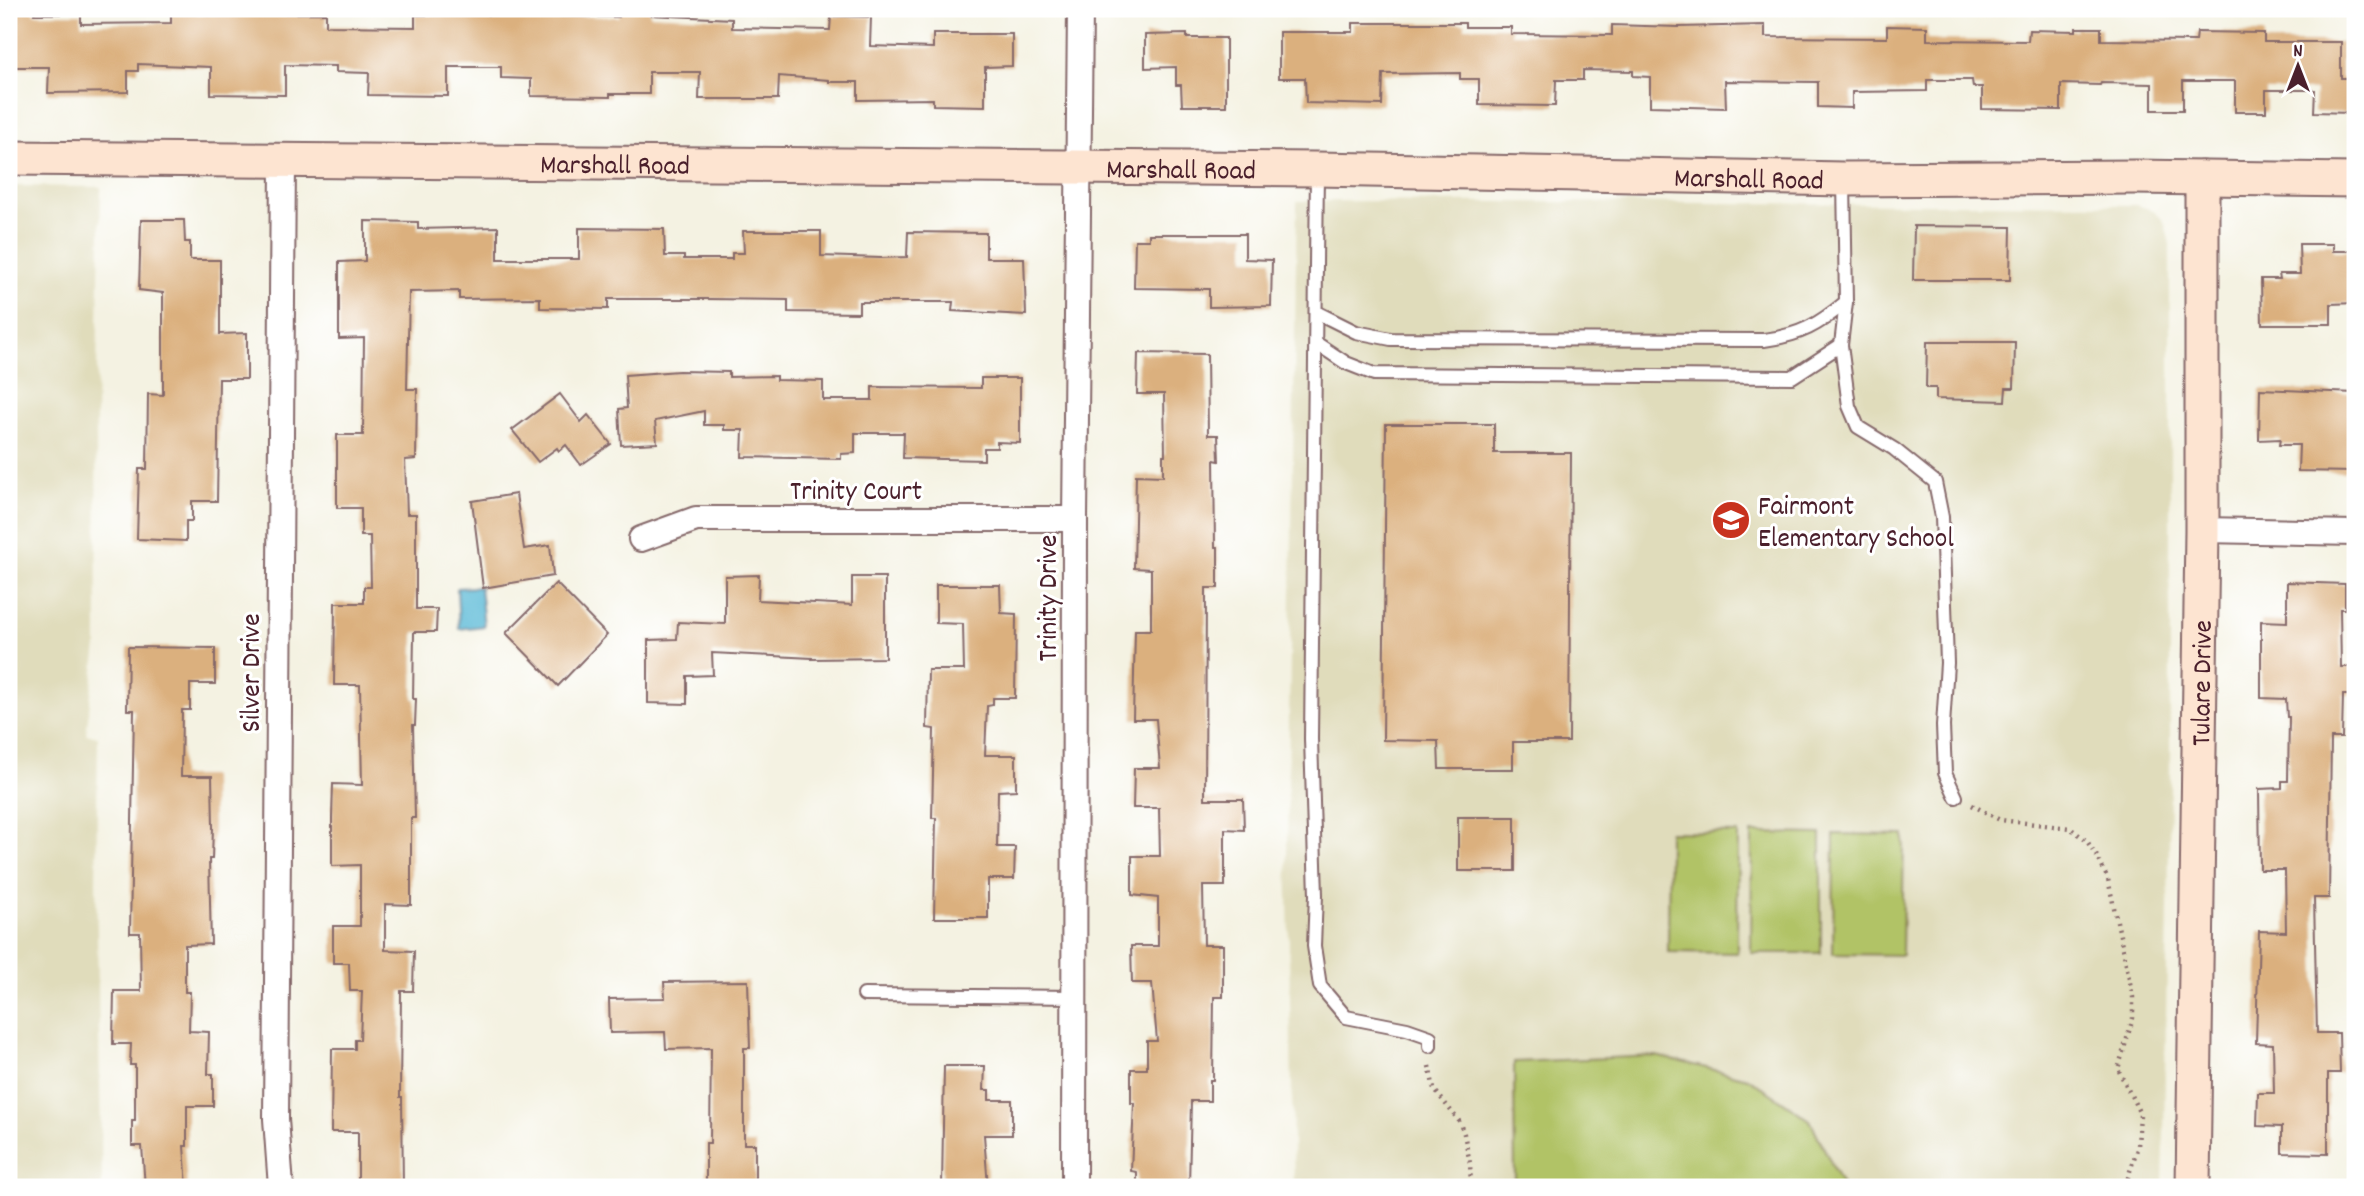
<svg xmlns="http://www.w3.org/2000/svg" width="2364" height="1196" font-family="Dekko,sans-serif">
	<style>
		.built { fill: #e0dcbb }
		.green { fill: #b1c366; stroke: #7e7148; stroke-width: 2 }
		.water { fill: #57b8d5; stroke: #506c80; stroke-width: 2 }
		.building { fill: #dbb07e }
		.lines { fill: none; stroke-linecap: round; stroke-linejoin: round }
		.lane-casing { stroke: #86696b; stroke-width: 16 }
		.street-casing { stroke: #86696b; stroke-width: 28 }
		.secondary-casing { stroke: #86696b; stroke-width: 37 }
		.path { stroke: #86696b; stroke-width: 4.5; stroke-dasharray: 2 5; stroke-linecap: butt }
		.lane { stroke: #fff; stroke-width: 12 }
		.street { stroke: #fff; stroke-width: 24 }
		.secondary { stroke: #fde4d1; stroke-width: 33 }
		.labels { text-anchor: middle; stroke-width: 6; stroke-linejoin: round; paint-order: stroke }
		.street-label { font-size: 28px; fill: #4a1f2b; stroke: #fff }
		.poi-label { font-size: 28px; fill: #4a1f2b; stroke: #fff; text-anchor: start }
	</style>
	<rect width="100%" height="100%" fill="#fff"/>
	<filter id="ink" filterUnits="userSpaceOnUse"><feTurbulence type="fractalNoise" baseFrequency=".0143" numOctaves="2"/><feDisplacementMap in="SourceGraphic" scale="14" xChannelSelector="R" yChannelSelector="G"/><feConvolveMatrix kernelMatrix="1 2 1 2 8 2 1 2 1" color-interpolation-filters="sRGB"/></filter>
	<filter id="wash" filterUnits="userSpaceOnUse"><feTurbulence type="fractalNoise" baseFrequency=".00686" numOctaves="4" result="noise"/><feDisplacementMap in="SourceGraphic" scale="28" xChannelSelector="R" yChannelSelector="G"/><feGaussianBlur stdDeviation="1.57" result="paint"/><feColorMatrix in="noise" values="0 0 0 0 0 0 0 0 0 0 0 0 0 0 0 0 0 1.4 0 .05"/><feComposite in="paint" operator="in"/></filter>
	<g filter="url(#wash)">
		<rect width="100%" height="100%" fill="#f4f2e2"/>
		<g class="built">
			<polygon points="9,186 101,187 96,416 97,646 86,734 98,737 96,882 102,1187 9,1187"/>
			<polygon points="1297,201 2136,205 2153,210 2160,216 2165,224 2170,244 2170,796 2163,1187 1294,1187 1287,850"/>
		</g>
		<g class="green">
			<polygon points="1669,832 1738,833 1737,953 1668,952"/>
			<polygon points="1752,833 1821,834 1821,953 1751,953"/>
			<polygon points="1834,834 1904,835 1902,955 1833,954"/>
			<polygon points="1656,1056 1748,1078 1810,1120 1843,1187 1515,1187 1514,1062"/>
		</g>
		<polygon class="water" points="480,587 484,626 459,629 457,588"/>
		<g id="blocks">
			<g class="building">
				<polygon points="620,9 650,9 650,15 732,19 732,28 830,30 831,16 871,17 870,46 933,48 933,34 1012,34 1012,66 985,67 985,106 933,105 933,99 858,100 858,82 829,82 829,80 779,76 778,99 699,99 700,72 649,72 649,94 610,94 610,97 531,96 531,79 501,78 501,67 448,67 448,96 368,95 369,73 336,72 336,66 285,65 285,95 211,94 211,67 138,64 138,71 128,71 128,92 48,93 49,67 9,67 9,11 35,10 34,14 81,14 81,24 171,23 171,12 197,12 197,14 326,13 326,26 415,27 415,15 462,15 462,12 488,11 488,15 619,17"/>
				<polygon points="1353,23 1465,23 1465,27 1511,27 1511,34 1612,35 1612,25 1679,27 1765,25 1765,37 1887,38 1887,26 1927,27 1927,40 2028,41 2029,30 2076,31 2076,28 2101,28 2101,40 2196,41 2197,32 2264,33 2264,42 2341,42 2341,78 2351,78 2351,113 2314,112 2315,90 2266,90 2266,112 2235,112 2235,81 2183,81 2183,110 2152,110 2152,84 2101,83 2100,85 2061,84 2061,110 1982,109 1982,87 1973,87 1972,80 1927,80 1927,91 1852,92 1852,108 1818,107 1818,82 1725,81 1726,108 1650,106 1650,77 1633,76 1633,71 1583,70 1583,80 1556,80 1555,106 1479,105 1479,79 1460,79 1460,73 1383,74 1382,105 1306,103 1305,78 1279,78 1279,32 1353,32"/>
				<polygon points="1187,34 1187,38 1226,38 1226,106 1182,106 1181,85 1176,85 1176,67 1145,68 1145,35"/>
				<polygon points="141,220 184,220 185,242 190,242 190,260 220,260 220,334 247,333 247,379 219,379 217,501 192,501 192,521 186,521 186,541 137,539 139,469 147,469 148,394 163,395 163,293 139,290"/>
				<polygon points="365,221 418,222 418,229 498,227 498,259 579,259 579,228 664,229 665,256 684,256 684,259 732,259 732,253 744,253 743,231 821,231 821,256 881,258 907,257 908,232 986,233 986,258 1024,258 1026,315 952,311 953,302 859,302 859,313 788,312 788,300 706,299 608,299 608,309 540,308 540,298 459,299 459,291 409,292 407,389 417,389 416,459 405,460 407,514 416,514 416,609 437,609 436,632 414,632 413,699 416,699 415,725 413,725 415,818 411,818 411,905 385,904 385,950 414,951 413,991 401,991 400,1097 402,1097 403,1187 358,1187 358,1132 331,1132 332,1049 355,1049 355,1040 360,1040 362,991 350,991 349,963 333,963 333,926 360,926 360,865 332,866 332,818 333,784 362,785 360,685 334,685 335,603 364,603 364,587 371,587 370,536 361,536 361,508 337,508 337,435 363,435 364,338 339,339 339,262 365,261"/>
				<polygon points="1914,226 2011,227 2010,280 1913,280"/>
				<polygon points="1149,234 1245,234 1245,259 1272,260 1271,306 1209,307 1209,289 1134,288 1135,240 1149,240"/>
				<polygon points="2299,244 2333,244 2333,251 2355,251 2355,303 2331,304 2331,324 2262,324 2261,279 2280,279 2279,274 2300,274"/>
				<polygon points="1927,342 2015,342 2014,388 2006,388 2005,401 1936,399 1936,388 1926,388"/>
				<polygon points="1138,353 1207,354 1208,435 1218,435 1219,461 1214,460 1215,547 1218,547 1218,588 1206,588 1205,799 1243,799 1244,830 1225,829 1225,886 1203,886 1204,945 1223,945 1223,997 1214,997 1213,1080 1210,1080 1210,1101 1191,1101 1189,1186 1137,1185 1137,1172 1131,1171 1134,1103 1131,1103 1131,1069 1147,1069 1147,1041 1157,1041 1152,983 1132,983 1131,946 1158,946 1158,898 1132,895 1132,856 1160,856 1159,808 1133,808 1134,768 1160,768 1156,719 1133,719 1135,630 1151,630 1151,569 1134,568 1136,475 1163,476 1163,455 1165,455 1164,394 1137,394"/>
				<polygon points="679,371 729,372 729,377 776,376 776,380 823,381 823,400 872,400 872,387 981,388 981,378 1020,378 1020,443 997,442 997,448 984,448 984,460 903,458 904,433 855,433 855,453 841,454 841,459 742,457 743,430 724,430 724,425 704,425 704,411 655,421 657,443 621,445 619,409 627,408 625,375"/>
				<polygon points="2260,389 2355,393 2355,472 2298,471 2299,445 2279,445 2280,439 2259,440"/>
				<polygon points="560,394 581,422 588,415 611,444 581,465 566,445 559,451 557,448 538,462 512,430"/>
				<polygon points="1386,424 1494,424 1494,453 1571,453 1569,742 1513,742 1513,769 1439,769 1438,741 1383,740"/>
				<polygon points="516,494 524,549 550,545 553,576 483,588 472,501"/>
				<polygon points="759,575 758,600 852,605 852,577 885,577 885,658 812,659 812,658 712,653 713,675 687,676 687,704 648,703 648,640 677,639 678,622 725,624 725,576"/>
				<polygon points="2287,582 2345,584 2345,609 2340,609 2341,667 2355,667 2355,695 2343,695 2342,738 2331,738 2329,898 2314,898 2317,1033 2339,1033 2340,1073 2328,1073 2328,1154 2282,1153 2282,1127 2257,1126 2258,1093 2274,1093 2273,1044 2256,1043 2259,931 2286,932 2285,870 2260,870 2259,789 2282,788 2282,781 2288,781 2289,717 2287,717 2286,699 2261,698 2261,621 2287,622"/>
				<polygon points="556,583 607,635 558,686 506,633"/>
				<polygon points="936,585 1000,585 1001,613 1016,614 1015,698 993,698 993,705 987,706 985,755 1016,755 1016,790 998,791 997,847 1015,847 1014,879 988,879 988,918 934,918 936,818 932,818 934,729 927,728 928,670 964,670 963,624 936,623"/>
				<polygon points="128,647 215,648 215,684 190,684 190,710 182,710 181,776 212,776 213,827 212,859 209,859 211,944 185,945 185,992 190,992 189,1031 209,1032 208,1074 213,1074 213,1106 187,1106 187,1146 184,1146 187,1187 145,1187 142,1146 132,1146 132,1121 135,1121 135,1065 130,1065 131,1044 113,1044 114,991 141,991 140,933 130,933 134,710 127,710"/>
				<rect x="1458" y="817" width="57" height="54"/>
				<polygon points="748,981 750,1048 744,1048 744,1144 755,1144 755,1187 706,1187 706,1143 710,1143 711,1048 666,1049 665,1032 610,1033 609,999 665,998 664,982"/>
				<polygon points="944,1066 985,1066 984,1090 989,1090 989,1100 1012,1100 1012,1135 984,1135 988,1187 942,1187"/>
			</g>
		</g>
	</g>
	<g filter="url(#ink)">
		<use href="#blocks" fill-opacity="0" stroke="#86696b" stroke-width="2"/>
		<g class="lines">
			<defs>
				<g id="lane">
					<polyline points="1317,170 1311,739 1316,895 1314,946 1320,986 1346,1017 1407,1029 1430,1037 1430,1046"/>
					<polyline points="1844,181 1846,302 1841,345 1849,406 1858,427 1894,449 1935,482 1942,517 1947,663 1943,726 1945,773 1956,797"/>
					<path d="M1316 312 1356 332 1391 339 1764 340C1801 335 1818 325 1846 302"/>
					<polyline points="1316,343 1346,363 1374,374 1792,377 1841,345"/>
					<polyline points="864,995 1075,997"/>
				</g>
				<g id="street">
					<polyline points="2202,530 2355,533"/>
					<polyline points="641,539 696,519 1075,519"/>
					<polyline points="281,1187 276,1119 283,160"/>
					<polyline points="1074,1187 1075,519 1080,9"/>
				</g>
				<g id="secondary">
					<path id="s1" d="M9 158 1317 169 1843 179 2135 177 2355 180"/>
					<path id="s2" d="M2193 1187 2202 530V178"/>
				</g>
			</defs>
			<use href="#lane" class="lane-casing"/>
			<use href="#street" class="street-casing"/>
			<use href="#secondary" class="secondary-casing"/>
			<g class="path">
				<polyline points="1972,805 2000,820 2070,828 2087,841 2098,858 2108,879 2133,997 2133,1018 2118,1069 2140,1114 2138,1146 2125,1187"/>
				<polyline points="1429,1066 1434,1089 1459,1121 1464,1134 1470,1163 1471,1187"/>
			</g>
			<use href="#lane" class="lane"/>
			<use href="#street" class="street"/>
			<use href="#secondary" class="secondary"/>
		</g>
	</g>
	<defs>
		<symbol id="school-disc" viewBox="-11 -11 22 22"><circle r="9.5" fill="#c8321e" stroke="#fff"/><path d="M0-5L7-2L0 1L-7-2ZM-4 1L0 2.5L4 1V4Q0 6-4 4Z" fill="#fff"/></symbol>
	</defs>
	<g fill-rule="evenodd">
		<use href="#school-disc" x="1709" y="498" width="44" height="44"/>
	</g>
	<g class="labels">
		<g class="street-label">
			<text dy="10" stroke="none"><textPath href="#s1" startOffset="606">Marshall Road</textPath></text>
			<text dy="10" stroke="none"><textPath href="#s1" startOffset="1172">Marshall Road</textPath></text>
			<text dy="10" stroke="none"><textPath href="#s1" startOffset="1740">Marshall Road</textPath></text>
			<text x="856" y="499">Trinity Court</text>
			<text transform="translate(1046 598) rotate(-90)" y="10">Trinity Drive</text>
			<text transform="translate(249 673) rotate(-90)" y="10">Silver Drive</text>
			<text dy="10" stroke="none"><textPath href="#s2" startOffset="504">Tulare Drive</textPath></text>
		</g>
		<g class="poi-label">
			<text x="1758" y="514">Fairmont<tspan x="1758" dy="32">Elementary School</tspan></text>
		</g>
	</g>
	<rect width="2364" height="1196" fill="none" stroke="#fff" stroke-width="35"/>
	<g transform="translate(2298 66)" stroke="#ffffff" stroke-width="5" paint-order="stroke">
	<path d="M0-5L12 26L0 18L-12 26Z" fill="#4a1f2b"/>
	<text y="-10" font-size="19" font-weight="bold" text-anchor="middle" fill="#4a1f2b">N</text>
	</g>
</svg>
